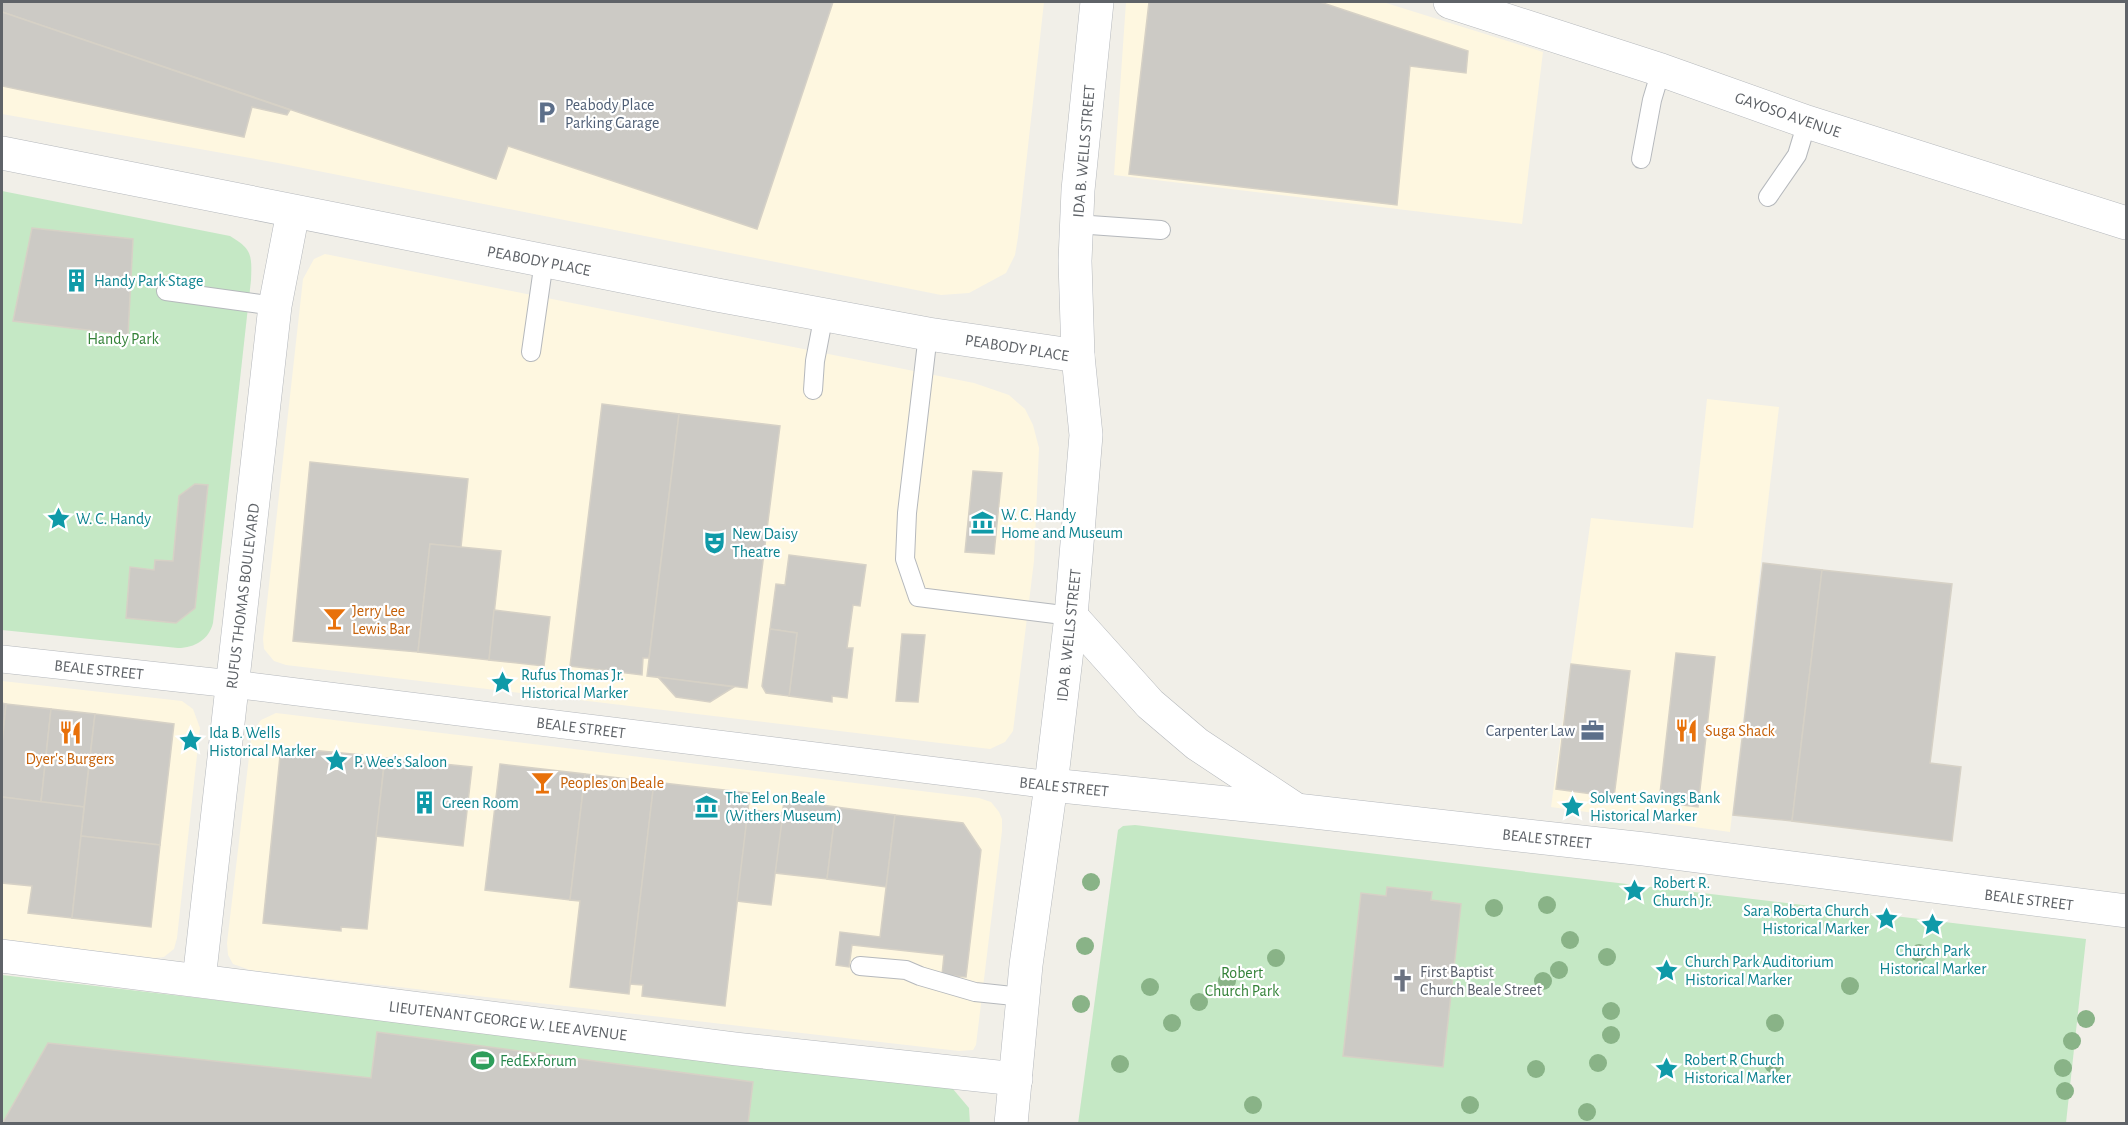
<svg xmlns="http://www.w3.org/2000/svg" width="2128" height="1125" font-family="'Alegreya Sans',sans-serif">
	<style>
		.commercial { fill: #fef7e0 }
		.green { fill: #c5e8c5 }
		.building { fill: #cccac5; stroke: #d6d1c6; stroke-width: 1.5 }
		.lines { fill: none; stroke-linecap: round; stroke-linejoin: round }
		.service-casing { stroke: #b5b8bc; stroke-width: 20 }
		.pedestrian-casing { stroke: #b5b8bc; stroke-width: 28 }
		.minor-casing { stroke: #b5b8bc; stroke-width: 34 }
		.tertiary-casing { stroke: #b5b8bc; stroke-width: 34 }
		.service { stroke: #fff; stroke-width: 18 }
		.pedestrian { stroke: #fff; stroke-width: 27 }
		.minor { stroke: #fff; stroke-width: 33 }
		.tertiary { stroke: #fff; stroke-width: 33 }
		.tree { fill: #89b387 }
		.labels { text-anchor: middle; stroke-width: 4.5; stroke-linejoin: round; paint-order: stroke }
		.service-label { font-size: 16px; fill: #4e5e75; stroke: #fff; text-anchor: start }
		.street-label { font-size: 16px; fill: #5f6368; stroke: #fff }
		.culture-label { font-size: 16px; fill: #0d838f; stroke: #fff; text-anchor: start }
		.park-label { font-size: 16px; fill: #348238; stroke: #fff }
		.food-label { font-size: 16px; fill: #c56008; stroke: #fff; text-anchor: start }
		.worship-label { font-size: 16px; fill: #5b616d; stroke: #fff; text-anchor: start }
		.leisure-label { font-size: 16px; fill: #27864d; stroke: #fff; text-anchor: start }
	</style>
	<rect width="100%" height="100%" fill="#f1efe8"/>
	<g class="commercial">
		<polygon points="2,2 1044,2 1018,237 1015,255 1006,273 969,293 941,295 278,163 2,114"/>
		<polygon points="1126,2 1383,2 1543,52 1522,224 1114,175"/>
		<polygon points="325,254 974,383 1009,395 1025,409 1033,425 1039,448 1034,561 1013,731 1005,742 990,749 286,665 274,661 264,649 263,639 303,279 314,259"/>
		<polygon points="1707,399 1779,407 1730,832 1551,807 1591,518 1693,528"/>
		<polygon points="2,681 182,701 193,709 200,728 177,938 174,949 164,957 155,958 2,939"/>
		<polygon points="276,713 979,798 991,802 999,812 1002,819 1002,831 976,1045 973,1050 959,1051 250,970 233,964 228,955 227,943 251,740 255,728 261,720"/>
	</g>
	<g class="green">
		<path d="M2 191 230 236C252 249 252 255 251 280L213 623C209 639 195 648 178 648L2 630Z"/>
		<polygon points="1135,825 2086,939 2066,1123 1078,1124 1118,830 1123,826"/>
		<polygon points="2,975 933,1084 953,1089 969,1108 970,1124 2,1124"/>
	</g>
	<g class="building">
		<polygon points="2,2 833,2 757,229 508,146 496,179 2,12"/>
		<polygon points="1149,2 1320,2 1468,51 1466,73 1410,66 1397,205 1129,174"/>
		<polygon points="2,12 290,110 287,115 252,107 244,137 2,86"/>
		<polygon points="32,228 133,239 128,335 13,321"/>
		<polygon points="602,404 679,414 649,658 643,658 642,675 570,666"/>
		<polygon points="679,414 780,426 747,688 647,676"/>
		<polygon points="310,462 468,479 461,547 430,544 418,652 293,641"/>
		<polygon points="973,471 1002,473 994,554 965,552"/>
		<polygon points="195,484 208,485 195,608 176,623 126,618 130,567 154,570 155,560 173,561 179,496"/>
		<polygon points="430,544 501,551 489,660 418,652"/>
		<polygon points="789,555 866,565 860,606 853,605 847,648 853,648 847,698 832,696 832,702 789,696 797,633 770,629 776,584 785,585"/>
		<polygon points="1763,563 1822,570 1792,821 1733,815"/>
		<polygon points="1822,570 1952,584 1930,763 1961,767 1952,841 1792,821"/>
		<polygon points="494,610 550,617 544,666 489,660"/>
		<polygon points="770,629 797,633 789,696 766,693 762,686"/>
		<polygon points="902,634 925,635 918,702 896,701"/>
		<polygon points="1676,653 1715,657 1698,807 1659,802"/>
		<polygon points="1571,664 1630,671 1614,797 1556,789"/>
		<polygon points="658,677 734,687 710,702 676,697"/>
		<polygon points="2,703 6,704 2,744"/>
		<polygon points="6,704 51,709 41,802 2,797 2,744"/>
		<polygon points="51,709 95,714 84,807 41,802"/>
		<polygon points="95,714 174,724 160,845 81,836"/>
		<polygon points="290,748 362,755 361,761 384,763 367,929 341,927 341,931 263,923 280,756"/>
		<polygon points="385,758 472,767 463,846 376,836"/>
		<polygon points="500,764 585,774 570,900 485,890"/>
		<polygon points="585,774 654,782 629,994 570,987 580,901 570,900"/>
		<polygon points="654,782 750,793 725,1006 642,996 643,985 630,984"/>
		<polygon points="2,797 84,807 72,918 28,913 32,886 2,883"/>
		<polygon points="784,800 836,807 827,879 775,873"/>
		<polygon points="836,807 895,815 886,887 827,879"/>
		<polygon points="748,810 783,813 771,905 737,901"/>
		<polygon points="895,815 963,823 981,850 966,977 942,975 944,955 852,945 849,967 836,965 840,932 880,937"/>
		<polygon points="81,836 160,845 151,927 72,918"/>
		<polygon points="1387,887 1432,892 1431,900 1461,904 1443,1067 1343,1056 1361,893 1386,896"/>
		<polygon points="377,1032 753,1082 748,1124 2,1124 48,1043 371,1078"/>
	</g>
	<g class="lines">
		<defs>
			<g id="service">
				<polyline points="1641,159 1652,100 1661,70"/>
				<polyline points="1768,197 1797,155 1807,122"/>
				<polyline points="1076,224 1161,230"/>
				<polyline points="166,291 275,306"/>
				<polyline points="928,334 907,513 905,559 918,597 1071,616"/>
				<polyline points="531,352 544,261"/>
				<polyline points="813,390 815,361 824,314"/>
				<polyline points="860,966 906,970 920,976 975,992 1023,997"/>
			</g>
			<polyline id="pedestrian" points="2,659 232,684 1051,785"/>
			<g id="minor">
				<polyline points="1450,2 1661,70 1807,122 2126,223"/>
				<polyline points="2,956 736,1049 1016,1079"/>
				<polyline points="199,980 275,306 293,212"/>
			</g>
			<g id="tertiary">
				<polyline points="2,153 717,295 928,334 1078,356"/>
				<polyline points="1071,616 1150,704 1197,744 1292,807"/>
				<polyline points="1051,785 1296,810 1644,849 2126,911"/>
				<polyline points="1011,1124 1026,965 1051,785 1071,616 1086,435 1078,356 1075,261 1078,190 1097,2"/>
			</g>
		</defs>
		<use href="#service" class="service-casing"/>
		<use href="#pedestrian" class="pedestrian-casing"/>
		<use href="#minor" class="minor-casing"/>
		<use href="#tertiary" class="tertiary-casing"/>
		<use href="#service" class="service"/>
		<use href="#pedestrian" class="pedestrian"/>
		<use href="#minor" class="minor"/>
		<use href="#tertiary" class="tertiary"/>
	</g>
	<g class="tree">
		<circle cx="1091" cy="882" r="9"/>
		<circle cx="1547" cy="905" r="9"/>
		<circle cx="1494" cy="908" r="9"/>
		<circle cx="1570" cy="940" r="9"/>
		<circle cx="1085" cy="946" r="9"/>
		<circle cx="1919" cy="953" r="9"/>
		<circle cx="1607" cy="957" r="9"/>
		<circle cx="1276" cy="958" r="9"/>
		<circle cx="1559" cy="970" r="9"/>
		<circle cx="1227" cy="981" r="9"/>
		<circle cx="1543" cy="981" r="9"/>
		<circle cx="1850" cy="986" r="9"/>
		<circle cx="1150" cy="987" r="9"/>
		<circle cx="1199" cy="1002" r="9"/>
		<circle cx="1081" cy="1004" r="9"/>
		<circle cx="1611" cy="1011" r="9"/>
		<circle cx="2086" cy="1019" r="9"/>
		<circle cx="1172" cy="1023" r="9"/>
		<circle cx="1775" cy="1023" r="9"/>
		<circle cx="1611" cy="1035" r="9"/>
		<circle cx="2072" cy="1041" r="9"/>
		<circle cx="1598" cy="1063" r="9"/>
		<circle cx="1120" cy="1064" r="9"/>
		<circle cx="1773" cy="1064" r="9"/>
		<circle cx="2063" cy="1068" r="9"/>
		<circle cx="1536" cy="1069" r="9"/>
		<circle cx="2065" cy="1091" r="9"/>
		<circle cx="1253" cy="1105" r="9"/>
		<circle cx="1470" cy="1105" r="9"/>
		<circle cx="1587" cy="1112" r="9"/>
	</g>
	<defs>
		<symbol id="parking-bare" viewBox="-9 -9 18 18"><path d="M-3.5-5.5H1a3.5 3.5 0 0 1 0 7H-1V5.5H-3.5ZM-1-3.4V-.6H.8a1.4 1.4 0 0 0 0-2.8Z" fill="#5c6f8a" stroke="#fff" stroke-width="2.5" paint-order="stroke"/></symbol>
		<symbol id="building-bare" viewBox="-9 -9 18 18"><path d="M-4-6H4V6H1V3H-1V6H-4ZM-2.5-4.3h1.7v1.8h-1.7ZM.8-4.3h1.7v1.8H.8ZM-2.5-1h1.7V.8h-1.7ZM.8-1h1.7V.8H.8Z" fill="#0f9aa8" stroke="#fff" stroke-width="2.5" paint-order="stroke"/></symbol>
		<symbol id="sight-bare" viewBox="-9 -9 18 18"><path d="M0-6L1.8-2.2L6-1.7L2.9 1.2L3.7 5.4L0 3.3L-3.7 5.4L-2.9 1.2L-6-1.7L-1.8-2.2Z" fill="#0f9aa8" stroke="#fff" stroke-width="2.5" paint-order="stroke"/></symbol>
		<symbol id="museum-bare" viewBox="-9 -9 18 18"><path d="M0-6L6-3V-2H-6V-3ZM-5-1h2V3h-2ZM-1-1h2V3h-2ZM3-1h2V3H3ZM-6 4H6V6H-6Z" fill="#0f9aa8" stroke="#fff" stroke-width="2.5" paint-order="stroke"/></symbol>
		<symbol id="theatre-bare" viewBox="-9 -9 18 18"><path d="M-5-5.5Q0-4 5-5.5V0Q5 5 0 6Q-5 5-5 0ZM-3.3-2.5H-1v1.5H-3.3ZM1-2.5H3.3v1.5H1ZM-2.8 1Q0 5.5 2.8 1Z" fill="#0f9aa8" stroke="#fff" stroke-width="2.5" paint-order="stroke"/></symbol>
		<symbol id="bar-bare" viewBox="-9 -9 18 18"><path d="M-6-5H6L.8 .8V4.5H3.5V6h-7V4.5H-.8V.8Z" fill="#e8710a" stroke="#fff" stroke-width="2.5" paint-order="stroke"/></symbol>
		<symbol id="office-bare" viewBox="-9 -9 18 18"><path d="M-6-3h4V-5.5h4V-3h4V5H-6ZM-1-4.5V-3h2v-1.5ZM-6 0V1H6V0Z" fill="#5c6f8a" stroke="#fff" stroke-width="2.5" paint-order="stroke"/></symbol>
		<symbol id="restaurant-bare" viewBox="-9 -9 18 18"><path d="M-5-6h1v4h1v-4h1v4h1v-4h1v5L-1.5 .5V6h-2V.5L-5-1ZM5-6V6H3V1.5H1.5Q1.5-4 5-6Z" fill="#e8710a" stroke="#fff" stroke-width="2.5" paint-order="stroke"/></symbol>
		<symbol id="church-bare" viewBox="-9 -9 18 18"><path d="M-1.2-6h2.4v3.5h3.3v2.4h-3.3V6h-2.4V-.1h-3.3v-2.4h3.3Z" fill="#6b7280" stroke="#fff" stroke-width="2.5" paint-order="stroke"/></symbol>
		<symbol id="stadium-bare" viewBox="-9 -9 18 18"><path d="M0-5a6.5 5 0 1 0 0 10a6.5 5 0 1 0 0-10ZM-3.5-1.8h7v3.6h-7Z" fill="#2e9e5b" stroke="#fff" stroke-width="2.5" paint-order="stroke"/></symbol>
	</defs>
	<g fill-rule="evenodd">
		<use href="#parking-bare" x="530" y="96" width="33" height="33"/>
		<use href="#building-bare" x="60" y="264" width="33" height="33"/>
		<use href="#sight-bare" x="42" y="502" width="33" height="33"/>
		<use href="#museum-bare" x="966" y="506" width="33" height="33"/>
		<use href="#theatre-bare" x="698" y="526" width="33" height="33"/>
		<use href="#bar-bare" x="318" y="602" width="33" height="33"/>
		<use href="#sight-bare" x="486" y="666" width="33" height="33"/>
		<use href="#office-bare" x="1576" y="714" width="33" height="33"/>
		<use href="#restaurant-bare" x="1670" y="714" width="33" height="33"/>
		<use href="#restaurant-bare" x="54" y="716" width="33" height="33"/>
		<use href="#sight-bare" x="174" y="724" width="33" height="33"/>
		<use href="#sight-bare" x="320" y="744" width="33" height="33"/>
		<use href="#bar-bare" x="526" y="766" width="33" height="33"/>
		<use href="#building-bare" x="408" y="786" width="33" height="33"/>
		<use href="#museum-bare" x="690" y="790" width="33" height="33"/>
		<use href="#sight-bare" x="1556" y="790" width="33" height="33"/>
		<use href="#sight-bare" x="1618" y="874" width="33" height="33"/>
		<use href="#sight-bare" x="1870" y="902" width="33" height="33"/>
		<use href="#sight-bare" x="1916" y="908" width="33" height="33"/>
		<use href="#sight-bare" x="1650" y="954" width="33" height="33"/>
		<use href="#church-bare" x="1386" y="964" width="33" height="33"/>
		<use href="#stadium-bare" x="466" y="1044" width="33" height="33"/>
		<use href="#sight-bare" x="1650" y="1052" width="33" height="33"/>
	</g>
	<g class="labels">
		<g class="service-label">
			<text x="565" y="110">Peabody Place<tspan x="565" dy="18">Parking Garage</tspan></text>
			<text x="1575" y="736" text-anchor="end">Carpenter Law</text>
		</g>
		<g class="street-label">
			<text transform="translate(1788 114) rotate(19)" y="6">GAYOSO AVENUE</text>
			<text transform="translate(1083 151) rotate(-85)" y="6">IDA B. WELLS STREET</text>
			<text transform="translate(539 260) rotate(11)" y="6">PEABODY PLACE</text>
			<text transform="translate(1017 347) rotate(9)" y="6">PEABODY PLACE</text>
			<text transform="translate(242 596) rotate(-83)" y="6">RUFUS THOMAS BOULEVARD</text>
			<text transform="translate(1068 635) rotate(-84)" y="6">IDA B. WELLS STREET</text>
			<text transform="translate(99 669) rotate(6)" y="6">BEALE STREET</text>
			<text transform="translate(581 727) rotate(7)" y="6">BEALE STREET</text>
			<text transform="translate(1064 786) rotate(6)" y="6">BEALE STREET</text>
			<text transform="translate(1547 838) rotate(6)" y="6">BEALE STREET</text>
			<text transform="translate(2029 899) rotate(7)" y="6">BEALE STREET</text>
			<text transform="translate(508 1020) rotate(7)" y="6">LIEUTENANT GEORGE W. LEE AVENUE</text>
		</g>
		<g class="culture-label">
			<text x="94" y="286">Handy Park Stage</text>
			<text x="1001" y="520">W. C. Handy<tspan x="1001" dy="18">Home and Museum</tspan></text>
			<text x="76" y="524">W. C. Handy</text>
			<text x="732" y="539">New Daisy<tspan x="732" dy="18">Theatre</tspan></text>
			<text x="521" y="680">Rufus Thomas Jr.<tspan x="521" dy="18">Historical Marker</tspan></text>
			<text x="209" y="738">Ida B. Wells<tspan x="209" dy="18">Historical Marker</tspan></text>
			<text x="354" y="767">P. Wee's Saloon</text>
			<text x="725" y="803">The Eel on Beale<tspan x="725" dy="18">(Withers Museum)</tspan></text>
			<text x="1590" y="803">Solvent Savings Bank<tspan x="1590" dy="18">Historical Marker</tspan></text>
			<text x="442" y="808">Green Room</text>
			<text x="1653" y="888">Robert R.<tspan x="1653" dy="18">Church Jr.</tspan></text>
			<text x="1869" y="916" text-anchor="end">Sara Roberta Church<tspan x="1869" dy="18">Historical Marker</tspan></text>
			<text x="1933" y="956" text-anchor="middle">Church Park<tspan x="1933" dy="18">Historical Marker</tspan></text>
			<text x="1685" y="967">Church Park Auditorium<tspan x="1685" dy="18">Historical Marker</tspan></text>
			<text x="1684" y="1065">Robert R Church<tspan x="1684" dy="18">Historical Marker</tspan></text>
		</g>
		<g class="park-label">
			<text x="123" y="344">Handy Park</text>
			<text x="1242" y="978">Robert<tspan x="1242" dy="18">Church Park</tspan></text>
		</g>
		<g class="food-label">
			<text x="352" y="616">Jerry Lee<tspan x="352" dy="18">Lewis Bar</tspan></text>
			<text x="1705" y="736">Suga Shack</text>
			<text x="70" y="764" text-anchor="middle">Dyer's Burgers</text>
			<text x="560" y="788">Peoples on Beale</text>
		</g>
		<g class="worship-label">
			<text x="1420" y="977">First Baptist<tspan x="1420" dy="18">Church Beale Street</tspan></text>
		</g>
		<g class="leisure-label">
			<text x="500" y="1066">FedExForum</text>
		</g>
	</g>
	<rect width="2128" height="1125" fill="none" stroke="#5f6368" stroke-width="6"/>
</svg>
